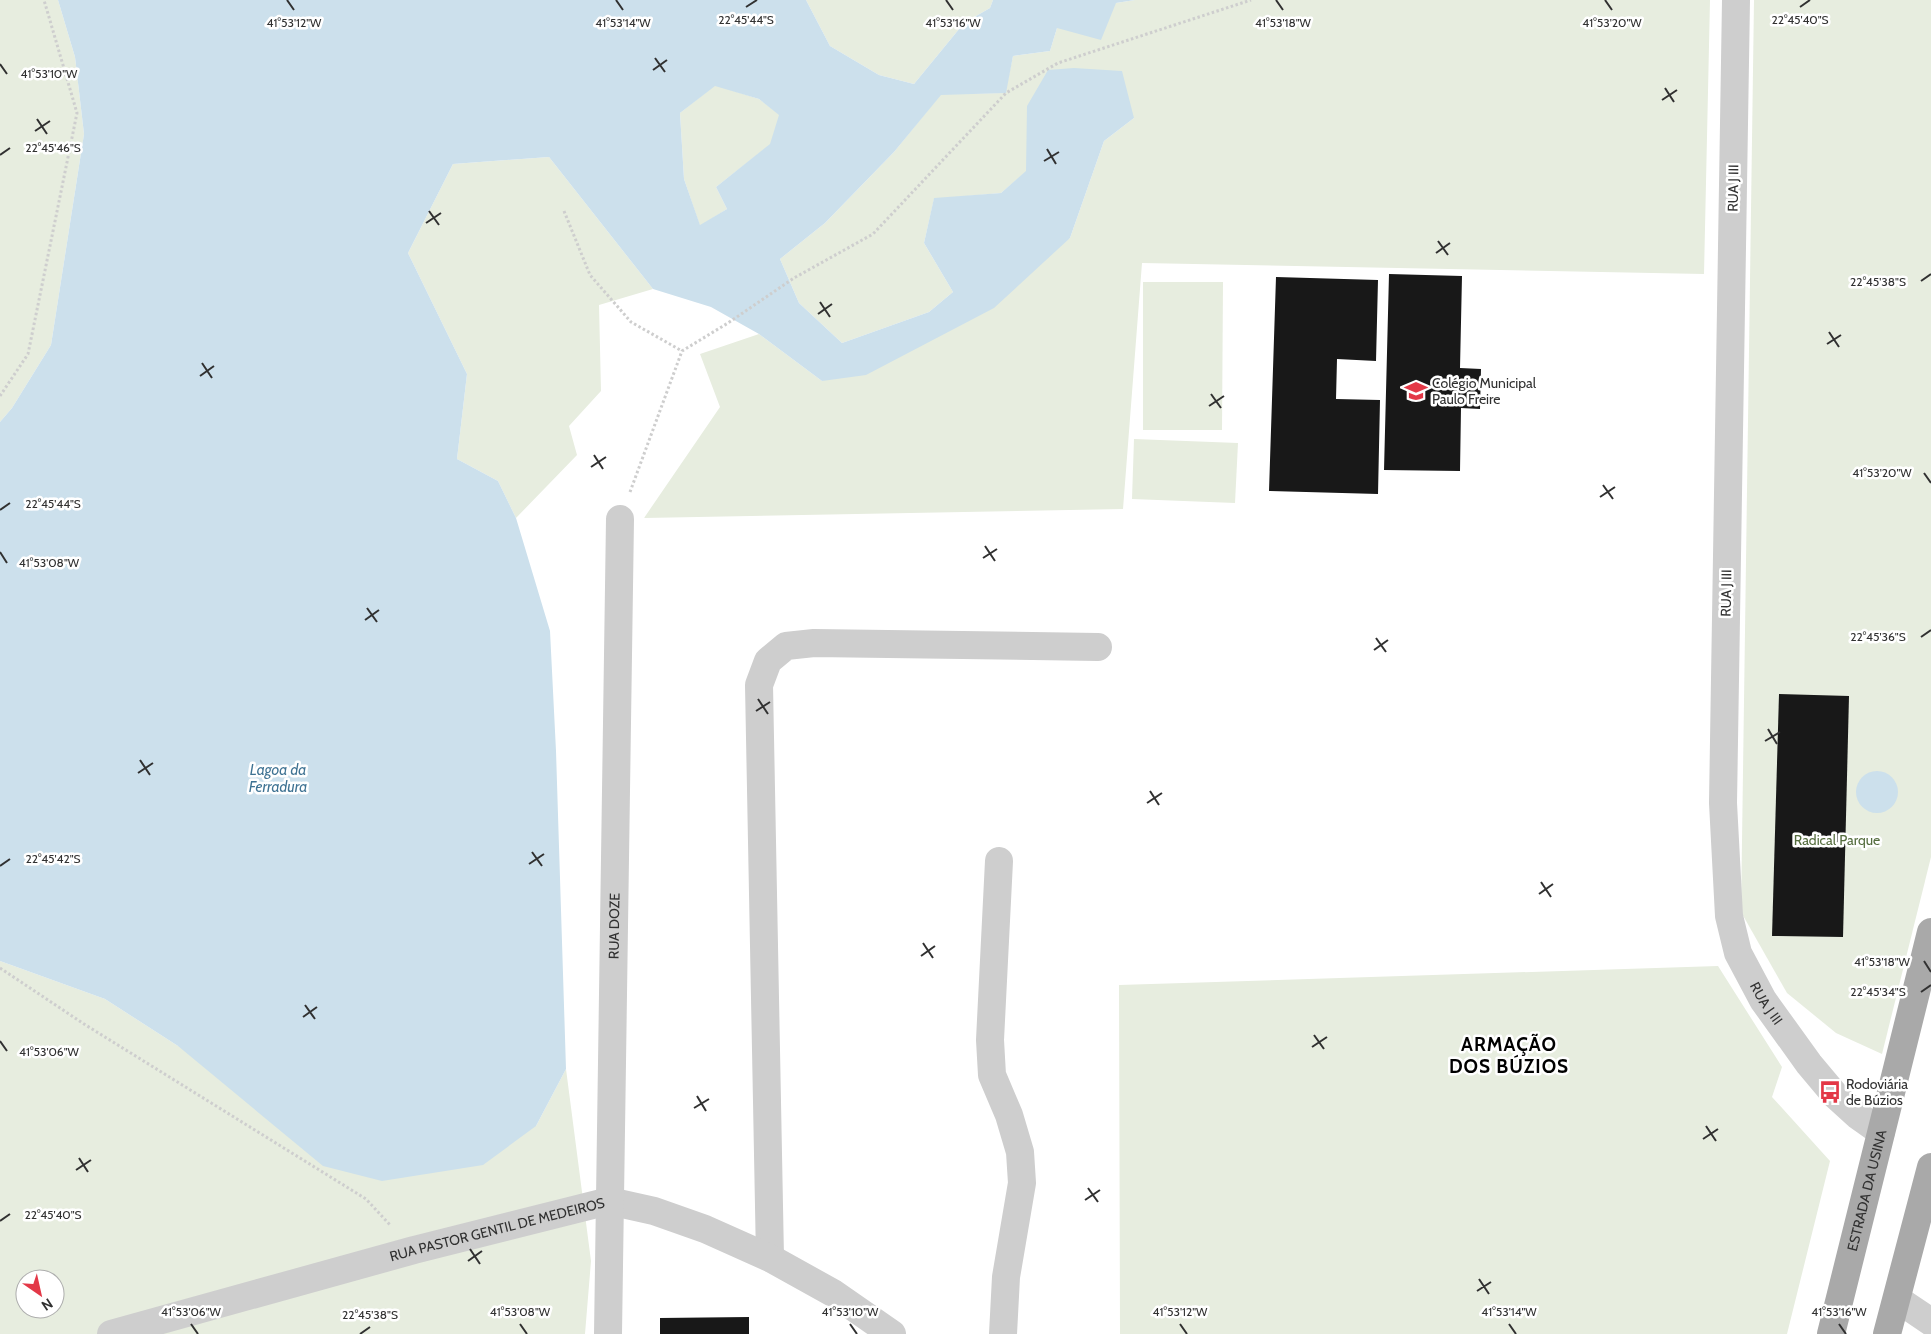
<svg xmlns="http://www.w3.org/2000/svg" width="1931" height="1334" font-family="Cabin,sans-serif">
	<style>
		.green { fill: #e7eddf; fill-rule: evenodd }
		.water { fill: #cce0ec; fill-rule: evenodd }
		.building { fill: #181818 }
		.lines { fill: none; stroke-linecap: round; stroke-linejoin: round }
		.path { stroke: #cecece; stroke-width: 3; stroke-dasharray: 2.5 2.5; stroke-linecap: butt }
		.minor { stroke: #cecece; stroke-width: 28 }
		.major { stroke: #a9a9a9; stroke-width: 28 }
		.ticks { fill: none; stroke: #313131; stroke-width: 2 }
		.labels { text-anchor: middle; stroke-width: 5; stroke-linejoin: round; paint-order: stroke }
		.street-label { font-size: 14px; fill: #313131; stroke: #fff }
		.poi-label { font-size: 14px; fill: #313131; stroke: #fff; text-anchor: start }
		.park-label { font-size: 14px; fill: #556d3e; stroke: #fff }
		.water-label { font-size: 15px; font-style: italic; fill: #3f7393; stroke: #fff }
		.district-label { font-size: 19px; font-weight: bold; letter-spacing: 1px; fill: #000; stroke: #fff }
		.ticks-label { font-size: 12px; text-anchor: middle; fill: #313131; stroke: #fff; stroke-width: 5; stroke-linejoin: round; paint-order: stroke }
	</style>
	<rect width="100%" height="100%" fill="#fff"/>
	<g class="green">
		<polygon points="0,0 58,0 75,57 84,134 51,345 12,408 0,422"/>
		<polygon points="806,0 993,0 990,8 964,23 914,84 879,75 830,46"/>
		<polygon points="1135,0 1710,0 1704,274 1142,263 1123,509 644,518 720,407 700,354 759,334 822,381 1070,238 1104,141 1134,118 1027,106 1027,171 1001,193 934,199 924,243 953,292 929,312 842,343 799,303 780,259 825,223 894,152 941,94 1005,93 1013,56 1050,51 1057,28 1116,3"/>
		<polygon points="1754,0 1931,0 1931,857 1882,1054 1836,1033 1787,993 1741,912"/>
		<polygon points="715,85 759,99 780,115 771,144 716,187 727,209 700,226 684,179 680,113"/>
		<polygon points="549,157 653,289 599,305 601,391 569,426 577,455 516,518 498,481 457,459 467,374 408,253 453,164"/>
		<polygon points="1143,282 1223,282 1222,430 1143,430"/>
		<polygon points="1134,439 1238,443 1235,503 1132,499"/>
		<path d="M0 961 105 999 178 1046 536 1126 566 1069 591 1261 585 1334H0ZM25 1279H55V1309H25Z"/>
		<polygon points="1718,966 1782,1067 1772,1097 1830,1161 1787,1334 1120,1334 1119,985"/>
	</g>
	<g class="water">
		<path d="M58 0H806L830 46 879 75 914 84 964 23 990 8 993 0H1135L1116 3 1101 40 1057 28 1050 51 1013 56 1006 93 941 95 894 152 825 223 780 259 799 303 842 343 929 312 953 292 924 243 934 198 1001 193 1026 171 1027 106 1048 70 1074 68 1122 71 1134 118 1104 141 1070 238 994 308 866 375 822 381 759 334 711 307 653 289 549 157 453 164 408 253 467 374 457 459 498 481 516 518 550 631 556 751 566 1069 536 1126 483 1165 382 1181 323 1166 178 1046 105 999 0 961V422L12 408 51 345 84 134 75 57ZM715 86 759 99 779 115 770 144 716 187 727 209 700 225 684 179 680 113Z"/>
		<circle cx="1877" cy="792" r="21"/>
	</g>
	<g class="building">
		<polygon points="1389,274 1462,276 1460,368 1481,369 1480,409 1461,408 1460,471 1384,470"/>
		<polygon points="1276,277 1378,280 1376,361 1337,359 1336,399 1380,400 1378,494 1269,491"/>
		<polygon points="1779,694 1849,696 1843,937 1772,936"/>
		<polygon points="749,1317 749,1334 660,1334 660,1318"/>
	</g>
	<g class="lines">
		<g class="path">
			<polyline points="564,211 590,275 631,322 682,351"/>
			<polyline points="0,396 28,354 77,113 44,0"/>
			<polyline points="630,492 682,351 728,323 794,278 873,234 1006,93 1058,63 1251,0"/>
			<polyline points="0,968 84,1024 366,1199 391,1226"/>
		</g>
		<g class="minor">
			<path id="s1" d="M1736 0 1723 803 1729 916 1738 953 1763 1000 1809 1064 1835 1095 1857 1115 1881 1132"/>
			<polyline points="999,861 990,1040 992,1075 1009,1115 1020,1152 1022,1183 1006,1277 1003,1334"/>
			<polyline points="770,1258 759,685 768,661 786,646 814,643 1098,647"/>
			<polyline points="1897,1299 1931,1322"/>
			<path id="s2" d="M111 1334 414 1250 609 1201 654 1211 705 1229 770 1258 833 1293 892 1334"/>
			<path id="s3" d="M608 1334 620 519"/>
		</g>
		<g class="major">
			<path id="s4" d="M1831 1334 1931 932"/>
			<polyline points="1887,1334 1931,1167"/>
		</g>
	</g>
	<path class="ticks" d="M287 0 294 10M616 0 623 10M946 0 953 10M1276 0 1283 10M1605 0 1612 10M746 7 757 0M1800 7 1810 0M655 58 665 72M0 64 7 74M653 70 667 60M1665 88 1674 102M1662 100 1677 90M37 119 47 134M35 131 50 121M1047 149 1056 164M0 155 10 148M1044 161 1059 152M429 211 439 225M426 223 441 213M1438 241 1448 255M1436 253 1450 243M1921 281 1931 274M820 302 830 317M818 314 832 304M1829 332 1839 347M1827 344 1841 335M202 363 212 378M200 376 214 366M1211 394 1221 408M1209 406 1224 396M594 455 603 469M591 467 606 457M1924 473 1931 483M1603 485 1613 499M1600 497 1615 487M0 510 10 503M985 546 995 561M0 552 7 563M983 558 997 549M367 608 377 622M365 620 379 610M1921 637 1931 630M1376 638 1386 652M1374 650 1388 640M758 699 768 714M756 711 770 702M1768 729 1777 744M1765 741 1780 732M140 760 150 775M138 773 153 763M1150 791 1159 805M1147 803 1162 793M532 852 542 866M529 864 544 854M0 866 10 859M1541 882 1551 897M1539 894 1553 884M923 943 933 958M921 956 935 946M1924 961 1931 972M1921 992 1931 985M305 1005 315 1019M303 1017 317 1007M1314 1035 1324 1049M0 1041 7 1051M1312 1047 1327 1037M697 1096 706 1111M694 1108 709 1099M1706 1126 1716 1141M1703 1139 1718 1129M79 1158 88 1172M76 1170 91 1160M1088 1188 1098 1202M1085 1200 1100 1190M0 1221 10 1214M470 1249 480 1264M468 1261 482 1251M1479 1279 1489 1294M1477 1291 1491 1282M191 1324 198 1334M520 1324 527 1334M850 1324 857 1334M1180 1324 1187 1334M1509 1324 1516 1334M1839 1324 1846 1334M360 1334 370 1327"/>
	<defs>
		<symbol id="school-bare" viewBox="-9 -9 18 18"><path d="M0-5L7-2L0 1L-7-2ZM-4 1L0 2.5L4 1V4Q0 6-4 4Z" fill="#e33847" stroke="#fff" stroke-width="2.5" paint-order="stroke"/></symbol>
		<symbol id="bus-bare" viewBox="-9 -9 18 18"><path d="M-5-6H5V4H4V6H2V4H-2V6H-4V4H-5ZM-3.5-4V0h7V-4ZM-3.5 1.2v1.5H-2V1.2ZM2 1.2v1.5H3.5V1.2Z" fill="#e33847" stroke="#fff" stroke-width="2.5" paint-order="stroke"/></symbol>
	</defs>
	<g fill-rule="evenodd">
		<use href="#school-bare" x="1400" y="375" width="32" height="32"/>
		<use href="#bus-bare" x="1814" y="1076" width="32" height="32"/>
	</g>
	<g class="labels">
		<g class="street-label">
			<text transform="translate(1733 188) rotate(-89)" y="5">RUA J III</text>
			<text transform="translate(1726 593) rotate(-89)" y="5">RUA J III</text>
			<text dy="5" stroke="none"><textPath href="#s3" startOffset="408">RUA DOZE</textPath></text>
			<text dy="5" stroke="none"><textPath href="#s1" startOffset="1012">RUA J III</textPath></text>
			<text dy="5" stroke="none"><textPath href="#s4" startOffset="148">ESTRADA DA USINA</textPath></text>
			<text dy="5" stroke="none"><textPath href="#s2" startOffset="400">RUA PASTOR GENTIL DE MEDEIROS</textPath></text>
		</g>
		<g class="poi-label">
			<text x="1432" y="388">Colégio Municipal<tspan x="1432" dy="16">Paulo Freire</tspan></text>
			<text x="1846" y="1089">Rodoviária<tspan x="1846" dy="16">de Búzios</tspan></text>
		</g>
		<g class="park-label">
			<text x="1837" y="845">Radical Parque</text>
		</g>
		<g class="water-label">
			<text x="278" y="775">Lagoa da<tspan x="278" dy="17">Ferradura</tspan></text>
		</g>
		<g class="district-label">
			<text x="1509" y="1051">ARMAÇÃO<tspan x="1509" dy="22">DOS BÚZIOS</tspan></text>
		</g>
	</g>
	<g class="ticks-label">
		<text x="746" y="24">22°45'44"S</text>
		<text x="1800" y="24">22°45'40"S</text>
		<text x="1283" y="27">41°53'18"W</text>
		<text x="1612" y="27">41°53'20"W</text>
		<text x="294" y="27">41°53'12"W</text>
		<text x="623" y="27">41°53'14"W</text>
		<text x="953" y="27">41°53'16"W</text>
		<text x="49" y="78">41°53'10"W</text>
		<text x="53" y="152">22°45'46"S</text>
		<text x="1878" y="286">22°45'38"S</text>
		<text x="1882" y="477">41°53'20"W</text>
		<text x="53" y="508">22°45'44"S</text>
		<text x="49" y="567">41°53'08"W</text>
		<text x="1878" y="641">22°45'36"S</text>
		<text x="53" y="863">22°45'42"S</text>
		<text x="1882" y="966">41°53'18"W</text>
		<text x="1878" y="996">22°45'34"S</text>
		<text x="49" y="1056">41°53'06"W</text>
		<text x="53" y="1219">22°45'40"S</text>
		<text x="191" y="1316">41°53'06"W</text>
		<text x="520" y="1316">41°53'08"W</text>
		<text x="850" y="1316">41°53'10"W</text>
		<text x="1180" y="1316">41°53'12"W</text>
		<text x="1509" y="1316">41°53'14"W</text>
		<text x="1839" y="1316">41°53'16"W</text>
		<text x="370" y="1319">22°45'38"S</text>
	</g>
	<g transform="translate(40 1294) rotate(146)"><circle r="24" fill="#ffffff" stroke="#adadad"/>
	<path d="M0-4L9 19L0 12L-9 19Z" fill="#e33847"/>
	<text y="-8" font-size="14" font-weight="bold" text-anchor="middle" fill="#313131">N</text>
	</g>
</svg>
